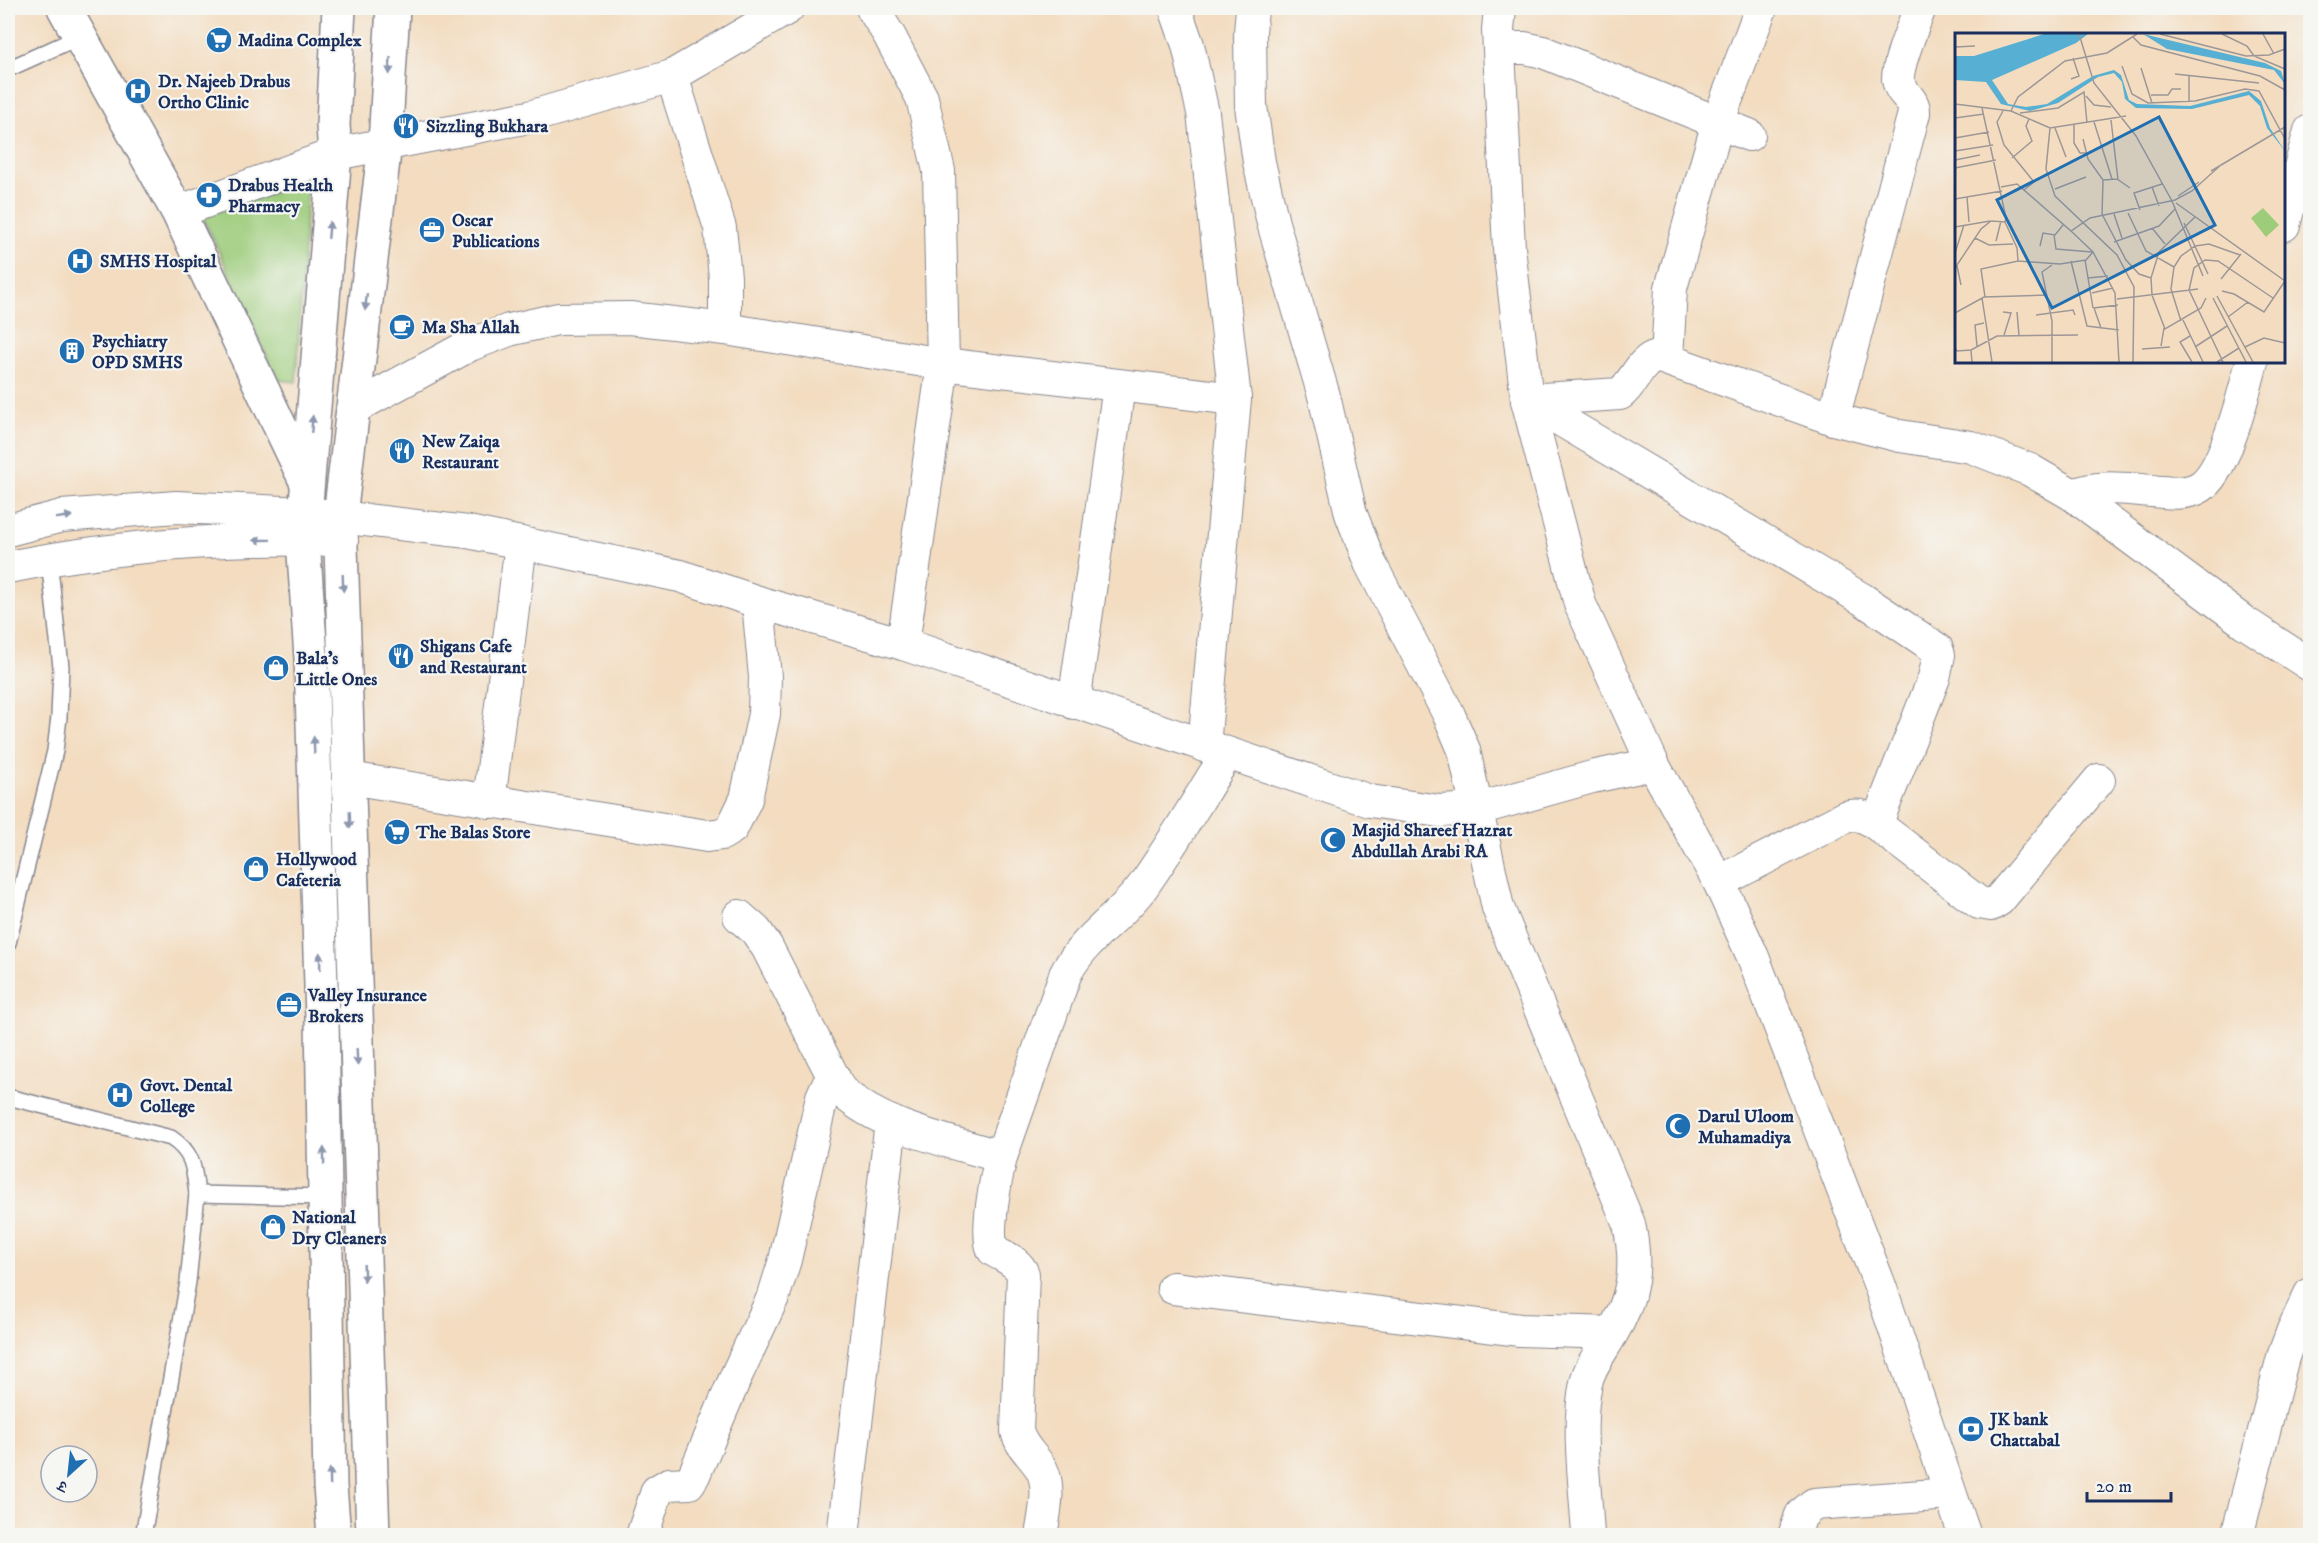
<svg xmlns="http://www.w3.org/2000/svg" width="2318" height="1543" font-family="'IM FELL DW Pica','Noto Serif Devanagari',serif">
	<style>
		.green { fill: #9dcc7b; stroke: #5c7e6c; stroke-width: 1.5 }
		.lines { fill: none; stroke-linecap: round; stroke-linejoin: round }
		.service-casing { stroke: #87868e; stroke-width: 18 }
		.minor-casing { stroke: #87868e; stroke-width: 34 }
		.secondary-casing { stroke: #87868e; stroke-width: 36 }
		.service { stroke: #fff; stroke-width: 15 }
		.minor { stroke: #fff; stroke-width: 32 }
		.secondary { stroke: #fff; stroke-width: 33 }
		.oneway { fill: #8d97ae }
		.labels { text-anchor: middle; stroke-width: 4.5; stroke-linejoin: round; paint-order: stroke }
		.poi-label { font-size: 18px; font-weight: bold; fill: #1b2f5e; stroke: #f6f6f2; text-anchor: start }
		.inset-road { fill: none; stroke: #9d9798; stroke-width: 1.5 }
		.view { fill: #1f6fb2; fill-opacity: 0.15; stroke: #1f6fb2; stroke-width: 3 }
		.inset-edge { fill: none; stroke: #1b2f5e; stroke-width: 3 }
	</style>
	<rect width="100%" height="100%" fill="#f6f6f2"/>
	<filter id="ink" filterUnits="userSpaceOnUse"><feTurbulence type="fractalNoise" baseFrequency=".0167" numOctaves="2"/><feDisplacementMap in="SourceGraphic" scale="12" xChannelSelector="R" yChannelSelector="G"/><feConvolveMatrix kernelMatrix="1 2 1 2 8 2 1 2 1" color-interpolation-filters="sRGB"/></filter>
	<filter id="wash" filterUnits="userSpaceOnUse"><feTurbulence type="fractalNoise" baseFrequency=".008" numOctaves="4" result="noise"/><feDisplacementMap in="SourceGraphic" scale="24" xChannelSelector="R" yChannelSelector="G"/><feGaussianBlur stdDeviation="1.35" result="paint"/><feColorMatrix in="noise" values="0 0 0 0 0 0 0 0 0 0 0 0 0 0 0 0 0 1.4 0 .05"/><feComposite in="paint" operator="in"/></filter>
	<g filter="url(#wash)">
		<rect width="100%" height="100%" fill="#f3dcbf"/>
		<polygon class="green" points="308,180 296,382 278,380 203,217"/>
	</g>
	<g filter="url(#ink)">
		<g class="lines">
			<defs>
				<g id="service">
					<polyline points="8,69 79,37"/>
					<polyline points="8,943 55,751 59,717 61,667 49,560"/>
					<path d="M8 1097 171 1138C194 1153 194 1169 197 1194L325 1197"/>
					<polyline points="143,1536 188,1282 197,1194"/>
				</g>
				<g id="minor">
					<polyline points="872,8 889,35 922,98 939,171 943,364 903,644"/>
					<polyline points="1175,8 1188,45 1203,113 1235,399 1204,746"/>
					<path d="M1252 8 1250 33 1251 106 1259 162 1273 223 1324 396 1351 514 1370 563 1449 715 1464 750 1498 908 1629 1224C1638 1266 1634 1298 1611 1335 1602 1351 1590 1365 1586 1383 1576 1428 1586 1490 1588 1536"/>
					<polyline points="1500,8 1498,30 1509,248 1527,400 1580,604 1653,764"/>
					<polyline points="1499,48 1525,48 1543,52 1749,135"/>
					<polyline points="672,76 720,228 725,277 725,329"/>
					<polyline points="178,212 335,154 529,117 672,76 788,8"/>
					<polyline points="2284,225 2310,131"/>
					<polyline points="1667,358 1671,288 1718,122 1761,8"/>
					<path d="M1527 400 1620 394C1635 382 1640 360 1657 356L1833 419 1900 436 1971 447 2030 470 2073 495 2244 622 2310 665"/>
					<polyline points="1527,400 1862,599 1937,649 1939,655 1934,678 1880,815 1872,821"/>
					<polyline points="352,409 470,345 509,330 558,319 630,318 725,329 943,364 1235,399"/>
					<path d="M1833 419 1914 113C1915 98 1900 94 1898 80 1897 64 1914 24 1920 8"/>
					<path d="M2073 495C2096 486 2116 488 2141 490 2158 491 2184 497 2200 487 2226 471 2244 391 2252 362"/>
					<polyline points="8,530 62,516 176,507 305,513 468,532 680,576 758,602 903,644 1370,801 1440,811 1478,809 1592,777 1653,764 1719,882 1753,957 1880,1286 1965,1536"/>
					<path d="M8 567C118 546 230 537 342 540"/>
					<polyline points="1074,703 1119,386"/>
					<polyline points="349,778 707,836 722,834 732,828 746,799 764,714 765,677 758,602"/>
					<polyline points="489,802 521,543"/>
					<path d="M1719 882 1845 817C1856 814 1862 815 1872 821L1979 903 1991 905 1999 900 2099 780"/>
					<path d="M739 916 756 931 767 947 840 1090C883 1129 947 1140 1001 1157"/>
					<polyline points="1173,1288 1520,1330 1612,1333"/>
					<polyline points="642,1536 657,1491 669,1484 689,1483 694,1475 737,1374 774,1295 785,1260 822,1097 826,1088 834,1078"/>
					<polyline points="843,1536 891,1122"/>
					<path d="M1041 1536C1044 1516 1051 1488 1042 1470 1034 1456 1021 1448 1017 1431L1023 1274C1018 1261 1004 1257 993 1250 985 1233 996 1177 1001 1157L1065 975C1083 938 1119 919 1143 886 1173 844 1199 798 1227 754"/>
					<polyline points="1794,1536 1801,1515 1814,1504 1950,1494"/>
					<polyline points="2237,1536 2283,1357 2293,1330 2310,1294"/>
				</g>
				<g id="secondary">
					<polyline points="64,8 178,212 306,481"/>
					<polyline points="334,1536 330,1486 322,1018 311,658 303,539 335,154 333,125 339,8"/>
					<polyline points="373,1536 340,516 385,144 393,8"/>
				</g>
			</defs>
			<use href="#service" class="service-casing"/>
			<use href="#minor" class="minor-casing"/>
			<use href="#secondary" class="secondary-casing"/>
			<use href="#service" class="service"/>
			<use href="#minor" class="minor"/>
			<use href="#secondary" class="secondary"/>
		</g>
		<defs><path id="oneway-solid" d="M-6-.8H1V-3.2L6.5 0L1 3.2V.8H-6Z" transform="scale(1.5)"/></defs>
		<g class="oneway">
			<use href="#oneway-solid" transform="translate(390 66) rotate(93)"/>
			<use href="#oneway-solid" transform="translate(329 230) rotate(-85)"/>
			<use href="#oneway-solid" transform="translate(366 302) rotate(97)"/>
			<use href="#oneway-solid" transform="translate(312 424) rotate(-85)"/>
			<use href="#oneway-solid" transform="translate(64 517) rotate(-9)"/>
			<use href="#oneway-solid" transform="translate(262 540) rotate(179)"/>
			<use href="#oneway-solid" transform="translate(343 583) rotate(88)"/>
			<use href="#oneway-solid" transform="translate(314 745) rotate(-92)"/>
			<use href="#oneway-solid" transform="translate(350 820) rotate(88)"/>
			<use href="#oneway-solid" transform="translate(320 961) rotate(-92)"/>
			<use href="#oneway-solid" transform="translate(357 1057) rotate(88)"/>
			<use href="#oneway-solid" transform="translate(324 1156) rotate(-91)"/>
			<use href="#oneway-solid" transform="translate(364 1273) rotate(88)"/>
			<use href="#oneway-solid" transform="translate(330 1477) rotate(-91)"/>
		</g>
	</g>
	<defs>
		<symbol id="supermarket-disc" viewBox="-11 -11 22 22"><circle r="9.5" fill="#1f6fb2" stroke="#f6f6f2"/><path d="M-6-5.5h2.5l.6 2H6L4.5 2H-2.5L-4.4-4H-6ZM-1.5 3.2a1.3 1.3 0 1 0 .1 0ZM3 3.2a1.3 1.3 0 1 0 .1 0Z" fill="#fff"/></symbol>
		<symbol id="hospital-disc" viewBox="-11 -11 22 22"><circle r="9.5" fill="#1f6fb2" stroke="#f6f6f2"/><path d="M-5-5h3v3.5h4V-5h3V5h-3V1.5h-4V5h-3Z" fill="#fff"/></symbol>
		<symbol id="restaurant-disc" viewBox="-11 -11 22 22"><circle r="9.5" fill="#1f6fb2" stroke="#f6f6f2"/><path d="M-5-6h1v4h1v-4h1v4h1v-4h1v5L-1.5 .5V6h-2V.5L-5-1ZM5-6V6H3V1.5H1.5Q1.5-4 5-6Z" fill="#fff"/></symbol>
		<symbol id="pharmacy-disc" viewBox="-11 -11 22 22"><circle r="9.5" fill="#1f6fb2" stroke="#f6f6f2"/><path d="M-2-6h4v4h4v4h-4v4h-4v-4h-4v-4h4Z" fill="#fff"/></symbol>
		<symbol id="office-disc" viewBox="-11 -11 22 22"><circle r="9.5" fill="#1f6fb2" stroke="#f6f6f2"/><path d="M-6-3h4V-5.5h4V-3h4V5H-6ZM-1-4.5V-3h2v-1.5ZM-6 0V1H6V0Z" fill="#fff"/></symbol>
		<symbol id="cafe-disc" viewBox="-11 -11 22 22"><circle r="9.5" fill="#1f6fb2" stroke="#f6f6f2"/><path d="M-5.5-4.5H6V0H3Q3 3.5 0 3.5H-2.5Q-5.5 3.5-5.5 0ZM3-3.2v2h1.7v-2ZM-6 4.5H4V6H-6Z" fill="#fff"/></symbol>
		<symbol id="building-disc" viewBox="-11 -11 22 22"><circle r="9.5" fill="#1f6fb2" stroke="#f6f6f2"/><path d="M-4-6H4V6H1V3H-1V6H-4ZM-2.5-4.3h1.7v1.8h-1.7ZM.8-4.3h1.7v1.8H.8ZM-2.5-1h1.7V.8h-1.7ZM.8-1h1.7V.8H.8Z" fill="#fff"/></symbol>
		<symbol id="shop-disc" viewBox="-11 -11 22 22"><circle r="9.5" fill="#1f6fb2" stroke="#f6f6f2"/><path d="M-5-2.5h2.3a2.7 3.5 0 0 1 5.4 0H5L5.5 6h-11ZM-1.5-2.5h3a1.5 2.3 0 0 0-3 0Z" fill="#fff"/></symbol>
		<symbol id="mosque-disc" viewBox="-11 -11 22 22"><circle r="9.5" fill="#1f6fb2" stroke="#f6f6f2"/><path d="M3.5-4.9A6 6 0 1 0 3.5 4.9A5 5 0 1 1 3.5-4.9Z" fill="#fff"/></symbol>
		<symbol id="bank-disc" viewBox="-11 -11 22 22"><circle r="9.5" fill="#1f6fb2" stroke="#f6f6f2"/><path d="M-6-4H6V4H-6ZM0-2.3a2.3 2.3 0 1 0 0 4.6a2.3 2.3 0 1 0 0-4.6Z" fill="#fff"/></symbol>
	</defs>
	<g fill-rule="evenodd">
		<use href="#supermarket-disc" x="204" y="25" width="30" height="30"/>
		<use href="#hospital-disc" x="123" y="76" width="30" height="30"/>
		<use href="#restaurant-disc" x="391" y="111" width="30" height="30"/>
		<use href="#pharmacy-disc" x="194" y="180" width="30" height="30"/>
		<use href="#office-disc" x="417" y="215" width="30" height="30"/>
		<use href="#hospital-disc" x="65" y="246" width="30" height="30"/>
		<use href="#cafe-disc" x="387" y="312" width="30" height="30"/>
		<use href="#building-disc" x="57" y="336" width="30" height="30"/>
		<use href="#restaurant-disc" x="387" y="436" width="30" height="30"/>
		<use href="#restaurant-disc" x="386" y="641" width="30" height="30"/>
		<use href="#shop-disc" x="261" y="653" width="30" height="30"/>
		<use href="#supermarket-disc" x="382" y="817" width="30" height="30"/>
		<use href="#mosque-disc" x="1318" y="825" width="30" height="30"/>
		<use href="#shop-disc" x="241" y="854" width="30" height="30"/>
		<use href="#office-disc" x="274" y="990" width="30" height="30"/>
		<use href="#hospital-disc" x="105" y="1080" width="30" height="30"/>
		<use href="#mosque-disc" x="1663" y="1111" width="30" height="30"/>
		<use href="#shop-disc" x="258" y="1212" width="30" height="30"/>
		<use href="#bank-disc" x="1956" y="1414" width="30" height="30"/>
	</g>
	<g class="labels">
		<g class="poi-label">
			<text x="238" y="46">Madina Complex</text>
			<text x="158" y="87">Dr. Najeeb Drabus<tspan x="158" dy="21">Ortho Clinic</tspan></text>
			<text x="426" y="132">Sizzling Bukhara</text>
			<text x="228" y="191">Drabus Health<tspan x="228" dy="21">Pharmacy</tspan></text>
			<text x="452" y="226">Oscar<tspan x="452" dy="21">Publications</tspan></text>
			<text x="100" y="267">SMHS Hospital</text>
			<text x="422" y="333">Ma Sha Allah</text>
			<text x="92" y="347">Psychiatry<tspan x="92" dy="21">OPD SMHS</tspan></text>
			<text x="422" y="447">New Zaiqa<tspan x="422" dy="21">Restaurant</tspan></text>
			<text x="420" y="652">Shigans Cafe<tspan x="420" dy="21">and Restaurant</tspan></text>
			<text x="296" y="664">Bala's<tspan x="296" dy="21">Little Ones</tspan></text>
			<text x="1352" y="836">Masjid Shareef Hazrat<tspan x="1352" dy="21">Abdullah Arabi RA</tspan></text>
			<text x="416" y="838">The Balas Store</text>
			<text x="276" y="865">Hollywood<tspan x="276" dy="21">Cafeteria</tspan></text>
			<text x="308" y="1001">Valley Insurance<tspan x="308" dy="21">Brokers</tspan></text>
			<text x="140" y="1091">Govt. Dental<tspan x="140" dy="21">College</tspan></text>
			<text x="1698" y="1122">Darul Uloom<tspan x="1698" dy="21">Muhamadiya</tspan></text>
			<text x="292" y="1223">National<tspan x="292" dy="21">Dry Cleaners</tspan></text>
			<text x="1990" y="1425">JK bank<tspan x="1990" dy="21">Chattabal</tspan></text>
		</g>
	</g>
	<g transform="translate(1955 33)">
		<rect width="330" height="330" fill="#f3dcbf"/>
		<path d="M308 175 324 192 311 204 296 185Z" fill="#9dcc7b"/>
		<path d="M89 1H133L121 10 37 47 53 71 71 74 92 71 138 43 159 37 166 42 174 67 182 71 235 73 294 58 306 68 315 95 330 118 312 95 305 73 294 62 237 76 181 75 170 66 167 49 159 40 143 44 103 70 75 78 46 71 31 49 0 47V23H19ZM188 1 310 30 326 38 330 51 319 37 212 16Z" fill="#57b0d4"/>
		<path class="inset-road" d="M124 1 139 50 181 103 217 168 248 243M205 1 291 23 314 22 330 16M267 1 292 13 299 23 330 36M308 1 319 21M178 4 186 12 305 43 330 57M0 14 20 13M167 33 177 61 193 70 240 68 290 56 304 58 330 106M186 35 197 70M220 41 304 50M234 43V68M116 46 124 43 118 25M196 62H213L217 56H226M131 63 139 72 156 74M0 71 56 78 95 95 171 83M48 78 42 89 49 112 79 149 69 157M56 78 63 64 110 28 152 20 182 1M65 80 103 75 129 59 132 90M0 85 29 81M156 87 163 147M139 89 157 146M119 92V110L125 120H131M95 95 91 136 100 163 162 222 179 254 178 329M100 95 111 124M0 105 34 99M128 106 133 126 148 147 147 183M0 118 38 112M57 125 77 108 71 93 74 86M0 127 25 122M0 135 41 127M256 138 330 94M148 147 162 146 175 155M46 154 62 151 116 198 135 185 220 167 237 158 267 131M197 154 204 173M100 156 131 144M223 163 244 149M12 164 14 189M0 166 47 158M221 170 330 248M185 177 179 160 207 151M173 180 191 218 219 234M159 181 167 205M148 183 171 227 184 241 196 245M240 184 204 219 196 245 197 262 210 296 246 275 251 265M50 189 62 215 63 228M229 190 253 241M0 194 35 188M197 195 210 211M116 198 138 219 160 260 164 329M99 202 101 216 137 219M20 205 34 212 58 211M41 208 46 188M159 209 204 193 220 176M85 213 88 200 100 202 108 192M0 220 9 192M130 227 138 275M116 228 132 293 164 297M97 232 87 239 97 288V329M2 233 6 252M0 235 26 196 36 188 50 189 51 185 27 75M133 245 153 243M266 246 286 221M267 258 279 261 309 279 330 248M137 260 158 255M262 263 298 329M30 264 26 236 63 228 105 231 131 227 138 219M27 265 37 329M258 265 291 329M162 266 243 256M48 279 56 280 49 302M62 279 64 302M0 280 29 264 92 262M81 282 118 277 120 282M273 284 293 269M228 287 248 329M226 288 216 256 219 234 226 223 240 213 254 211 285 222M146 295 139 275 163 272M235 303 225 309 237 329M22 313 20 292 29 290M206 313 209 295M0 314 2 318 16 317M240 314 272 293M290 314 309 305 330 310M187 316 215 314M17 329 16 317 42 303 123 302M262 329 284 315M268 329 234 257 239 235 250 227 263 228 318 265"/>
		<path class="view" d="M204 84 260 192 97 275 42 167Z"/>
		<rect width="330" height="330" class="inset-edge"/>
	</g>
	<rect width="2318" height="1543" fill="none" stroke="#f6f6f2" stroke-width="30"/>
	<g transform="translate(69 1474) rotate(207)"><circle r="28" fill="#f6f6f2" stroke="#9ea6b7" stroke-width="1.5"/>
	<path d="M0-4.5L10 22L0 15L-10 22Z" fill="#1f6fb2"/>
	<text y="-9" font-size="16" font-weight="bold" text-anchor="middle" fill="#1b2f5e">उ</text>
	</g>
	<path d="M2087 1492v9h84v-9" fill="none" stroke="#1b2f5e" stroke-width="3"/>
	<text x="2096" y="1492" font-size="18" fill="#1b2f5e" stroke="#f6f6f2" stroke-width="4.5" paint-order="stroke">20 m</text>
</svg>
